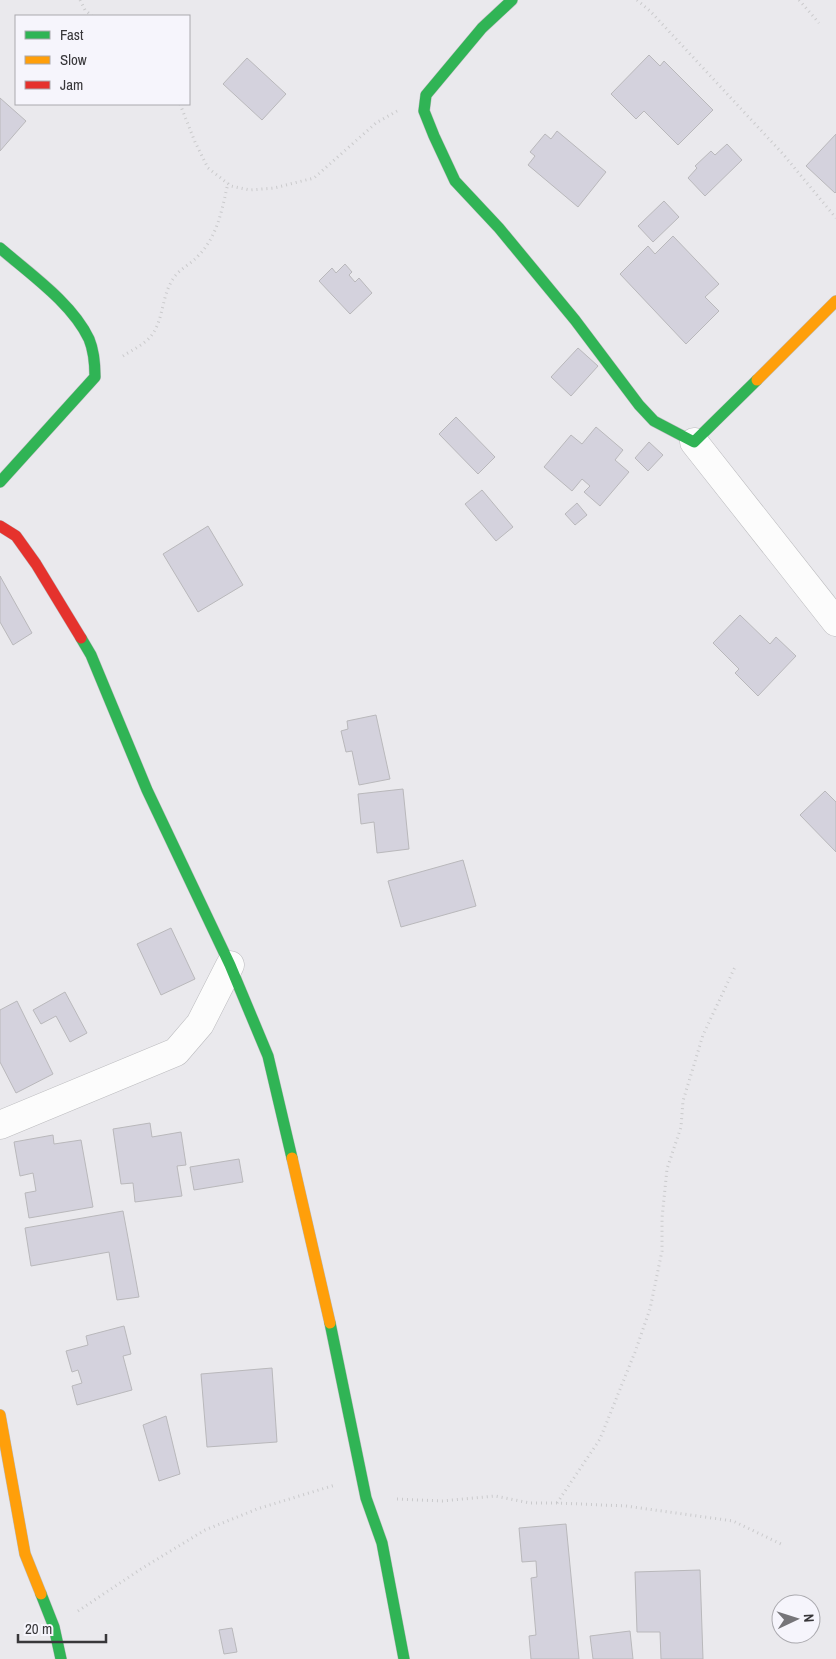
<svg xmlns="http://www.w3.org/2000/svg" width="836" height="1659" font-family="'Archivo Narrow',sans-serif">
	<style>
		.building { fill: #d4d2dd; stroke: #b9b8bb }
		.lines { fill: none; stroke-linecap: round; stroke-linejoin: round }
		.street-casing { stroke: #bbbbbe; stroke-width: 29 }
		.fast-casing { stroke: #bbbbbe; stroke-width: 12 }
		.slow-casing { stroke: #bbbbbe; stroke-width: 12 }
		.jam-casing { stroke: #bbbbbe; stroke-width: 12 }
		.path { stroke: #cacacc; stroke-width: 3; stroke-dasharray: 1 4; stroke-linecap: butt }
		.street { stroke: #fcfcfc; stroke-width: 28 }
		.fast { stroke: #30b455; stroke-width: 11 }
		.slow { stroke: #ff9f0a; stroke-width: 11 }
		.jam { stroke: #e5322d; stroke-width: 11 }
	</style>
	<rect width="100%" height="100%" fill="#eae9ed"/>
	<g class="building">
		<polygon points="649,55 660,66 664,61 713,110 678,145 644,111 636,119 611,94"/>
		<polygon points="247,58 286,94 262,120 223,84"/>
		<polygon points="0,98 26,121 0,151"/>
		<polygon points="557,131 606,172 578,207 528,165 535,156 530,152 545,134 551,139"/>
		<polygon points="836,134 836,192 835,193 806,166"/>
		<polygon points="727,144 742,160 705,196 688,178 697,168 695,166 711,151 715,155"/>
		<polygon points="664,201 679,217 653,242 638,226"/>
		<polygon points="673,236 719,284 705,297 719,311 686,344 620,274 648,246 655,254"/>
		<polygon points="345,264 352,272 349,275 355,282 359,278 372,293 350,314 319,281 332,268 336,273"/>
		<polygon points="578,348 598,366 571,396 551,377"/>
		<polygon points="456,417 495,457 478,474 439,434"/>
		<polygon points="596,427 623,450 615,460 629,472 600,506 584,492 590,486 582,479 572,491 544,467 571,435 582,444"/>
		<polygon points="649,442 663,455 648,471 635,458"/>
		<polygon points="482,490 513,527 496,541 465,504"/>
		<polygon points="577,503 587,515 575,525 565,514"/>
		<polygon points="208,526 243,585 198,612 163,554"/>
		<polygon points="0,576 32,633 13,645 0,622"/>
		<polygon points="740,615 770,644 776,637 796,656 758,696 735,673 739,669 713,643"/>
		<polygon points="376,715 390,779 359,785 352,751 346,752 341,731 348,729 347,721"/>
		<polygon points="403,789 409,849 377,853 374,822 361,824 358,794"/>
		<polygon points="825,791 836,802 836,852 800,815"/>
		<polygon points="463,860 476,906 401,927 388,881"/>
		<polygon points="171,928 195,979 161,995 137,944"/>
		<polygon points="65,992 87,1033 70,1042 56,1016 41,1024 33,1010"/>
		<polygon points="17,1001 53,1074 16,1093 0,1062 0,1010"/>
		<polygon points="150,1123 152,1137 181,1132 186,1165 177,1166 182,1196 135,1202 133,1183 121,1184 113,1129"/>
		<polygon points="53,1135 54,1144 81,1140 93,1207 29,1218 25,1193 36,1191 33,1173 20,1176 14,1142"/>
		<polygon points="239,1159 243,1182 194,1190 190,1167"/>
		<polygon points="123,1211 139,1297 117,1300 109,1252 31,1266 25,1228"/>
		<polygon points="124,1326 131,1354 123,1356 132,1390 77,1405 72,1386 82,1383 78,1370 72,1372 66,1351 88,1345 86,1336"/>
		<polygon points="272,1368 277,1442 207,1447 201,1374"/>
		<polygon points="166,1416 180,1474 159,1481 143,1425"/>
		<polygon points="566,1524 579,1659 531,1659 529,1636 536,1635 531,1578 537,1577 536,1561 522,1562 519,1528"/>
		<polygon points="700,1570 703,1659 661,1659 660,1632 637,1632 635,1572"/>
		<polygon points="232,1628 237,1652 224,1654 219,1630"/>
		<polygon points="630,1631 633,1659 593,1659 590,1636"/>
	</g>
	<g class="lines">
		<defs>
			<g id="street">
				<polyline points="694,442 836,622"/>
				<polyline points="0,1125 176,1052 200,1024 230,965"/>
			</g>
			<g id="fast">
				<polyline points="512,0 482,28 426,95 424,111 434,136 455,181 499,228 575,320 639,405 654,421 694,442 757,380"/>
				<path d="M0 248C30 274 72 303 89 339 94 351 95 364 95 377L0 482"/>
				<polyline points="81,638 91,655 147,790 230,965 268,1056 292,1158"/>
				<polyline points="330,1323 366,1498 382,1543 404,1659"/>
				<polyline points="41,1594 54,1627 61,1659"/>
			</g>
			<g id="slow">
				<polyline points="757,380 836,301"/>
				<polyline points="292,1158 330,1323"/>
				<polyline points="0,1415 25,1554 41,1594"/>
			</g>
			<polyline id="jam" points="0,526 16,536 36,564 81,638"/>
		</defs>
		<use href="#street" class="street-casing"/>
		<use href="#fast" class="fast-casing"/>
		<use href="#slow" class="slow-casing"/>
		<use href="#jam" class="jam-casing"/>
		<g class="path">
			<polyline points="80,0 85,10 92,16"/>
			<polyline points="637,0 651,12 783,154 836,218"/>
			<polyline points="799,0 819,23"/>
			<polyline points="180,104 195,142 208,168 231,186 250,190 274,188 314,178 376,123 397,111"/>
			<path d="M123 356C132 350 145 344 151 336 164 320 161 297 173 279 179 269 190 265 198 256 218 236 222 209 228 183"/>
			<polyline points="397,1499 442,1501 495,1496 530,1503 557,1503 626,1506 733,1521 781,1544"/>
			<polyline points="557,1503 600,1439 635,1352 650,1309 662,1251 662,1218 667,1169 681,1127 683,1101 703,1035 735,967"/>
			<polyline points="78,1611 141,1569 205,1530 257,1509 335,1485"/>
		</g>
		<use href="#street" class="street"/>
		<use href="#fast" class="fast"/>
		<use href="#slow" class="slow"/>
		<use href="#jam" class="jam"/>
	</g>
	<rect x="15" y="15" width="175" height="90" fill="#f6f5fc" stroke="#aaa9ae"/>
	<rect x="25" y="31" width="25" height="8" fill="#30b455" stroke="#aaa9ae"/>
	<text x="60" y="40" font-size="15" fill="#38373a">Fast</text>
	<rect x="25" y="56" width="25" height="8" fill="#ff9f0a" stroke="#aaa9ae"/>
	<text x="60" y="65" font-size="15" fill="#38373a">Slow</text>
	<rect x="25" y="81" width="25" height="8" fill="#e5322d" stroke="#aaa9ae"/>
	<text x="60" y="90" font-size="15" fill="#38373a">Jam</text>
	<g transform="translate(796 1619) rotate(86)"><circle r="24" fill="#f6f5fc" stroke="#aaa9ae"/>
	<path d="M0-4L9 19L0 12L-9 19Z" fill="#767579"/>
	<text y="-8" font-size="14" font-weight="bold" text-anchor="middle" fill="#38373a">N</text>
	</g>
	<path d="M18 1634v8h88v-8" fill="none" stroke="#38373a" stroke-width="2.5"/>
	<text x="25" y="1634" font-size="15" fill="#38373a" stroke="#f6f5fc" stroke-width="4" paint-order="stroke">20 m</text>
</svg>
